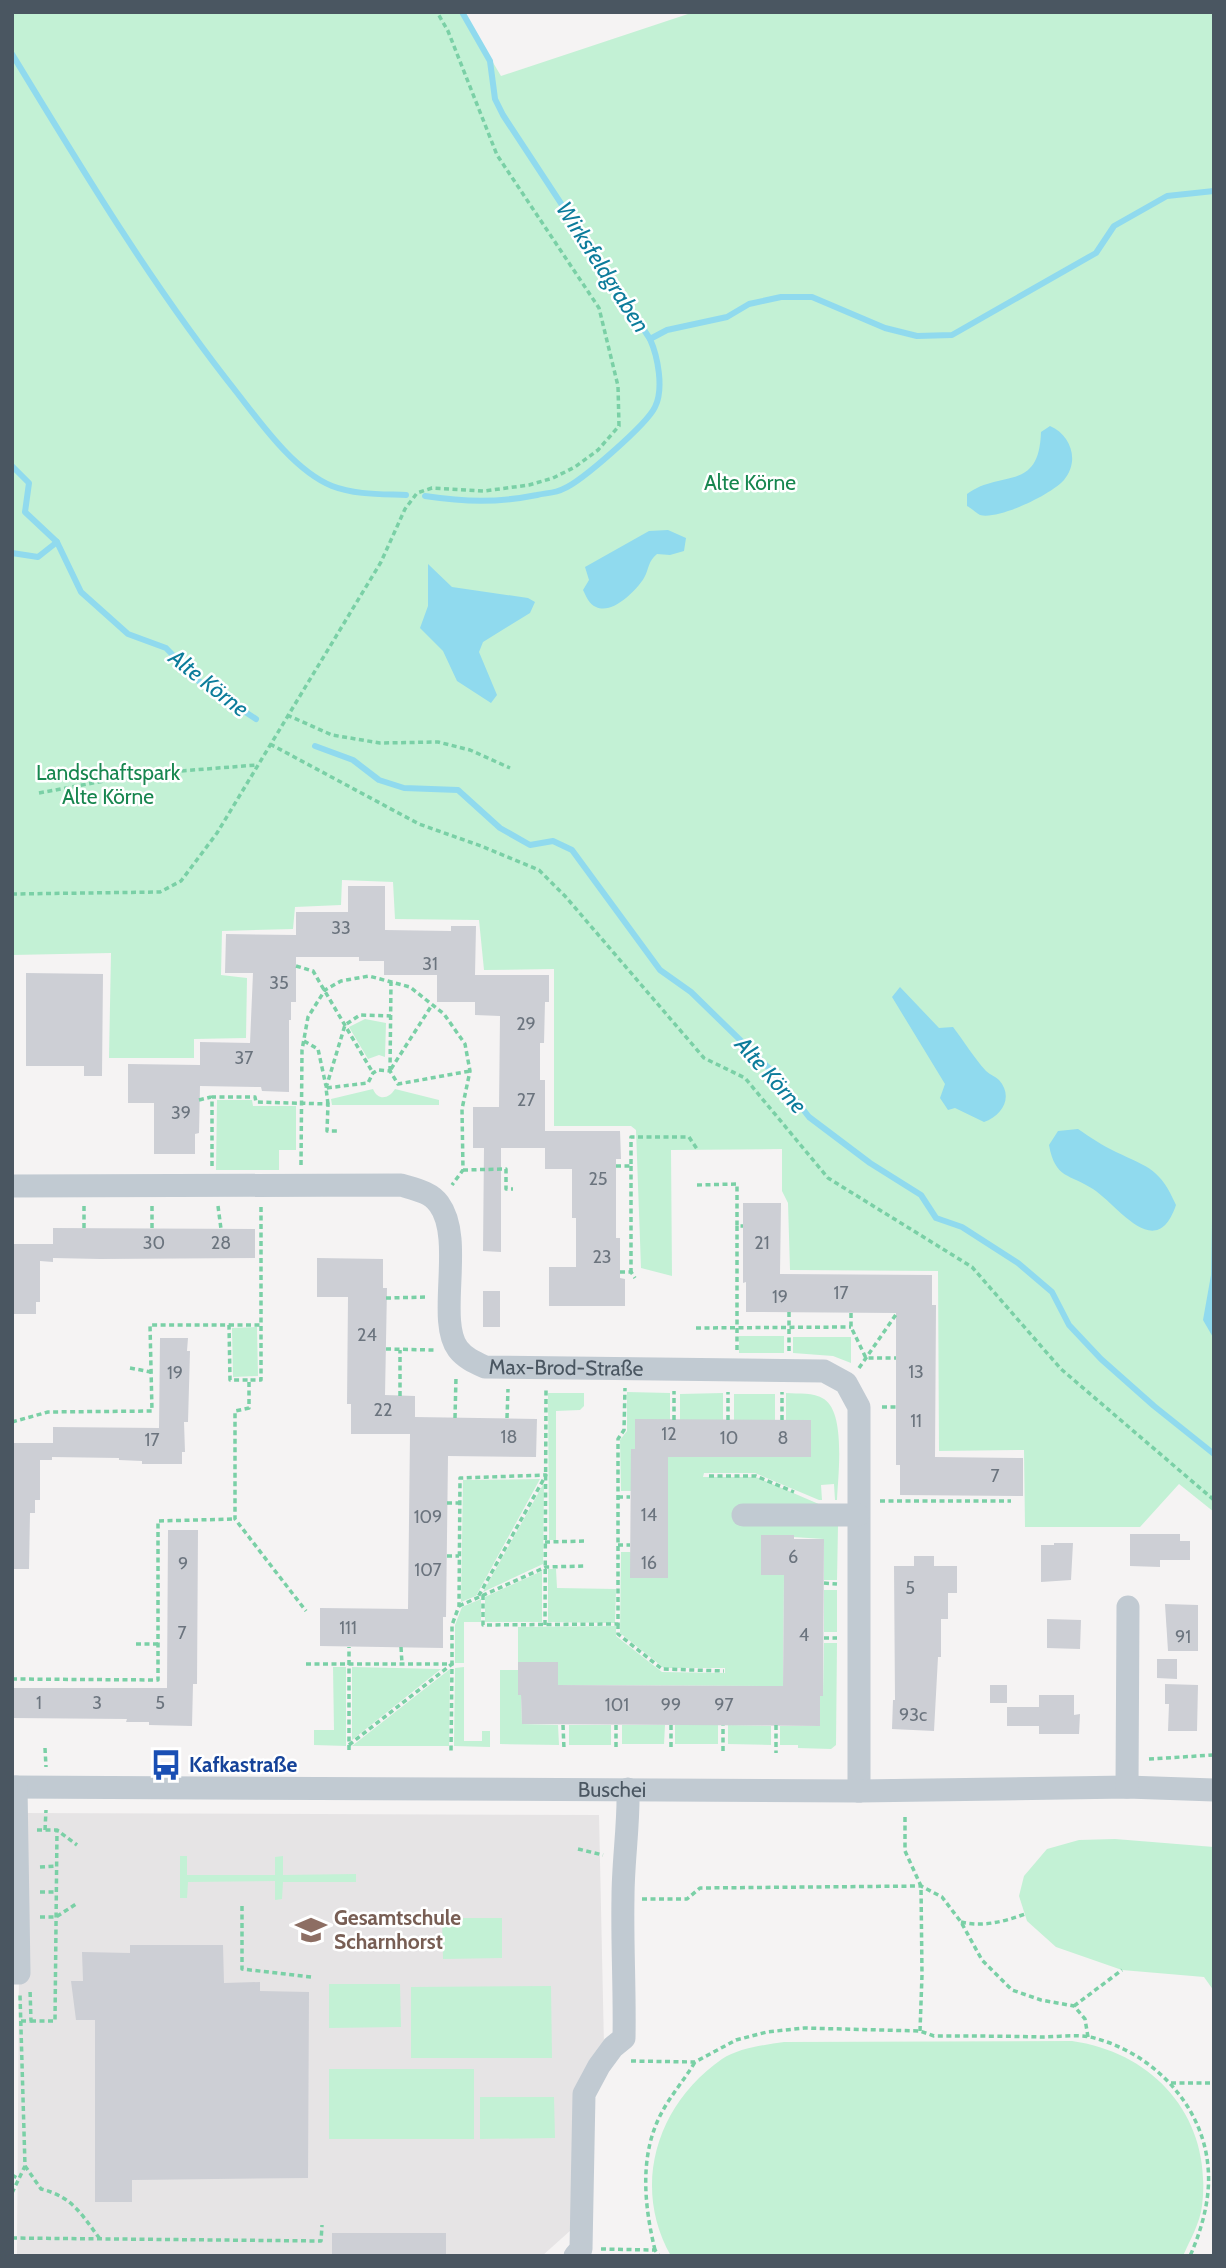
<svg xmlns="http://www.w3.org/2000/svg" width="1226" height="2268" font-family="Cabin,sans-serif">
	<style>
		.education { fill: #e6e4e5 }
		.green { fill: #c3f1d5 }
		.water { fill: #90daee }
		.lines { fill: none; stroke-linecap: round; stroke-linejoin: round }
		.stream { stroke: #90daee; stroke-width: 6 }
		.building { fill: #cdcfd5 }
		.path { stroke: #7ad0a6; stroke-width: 3.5; stroke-dasharray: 5 3.5; stroke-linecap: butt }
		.minor { stroke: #c1cad2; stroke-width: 23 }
		.labels { text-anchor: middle; stroke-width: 5; stroke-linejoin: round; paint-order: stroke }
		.number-label { font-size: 18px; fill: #6b747e }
		.park-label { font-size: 21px; fill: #17864f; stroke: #fff }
		.street-label { font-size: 21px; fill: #4a5661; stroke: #fff }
		.transit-label { font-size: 21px; font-weight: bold; fill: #164399; stroke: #fff; text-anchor: start }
		.education-label { font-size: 21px; font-weight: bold; fill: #785e54; stroke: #fff; text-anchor: start }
		.water-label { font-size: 23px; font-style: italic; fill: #0c7c9b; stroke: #fff }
	</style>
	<rect width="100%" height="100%" fill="#f5f3f3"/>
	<polygon class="education" points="20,1813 599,1815 604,2046 571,2230 542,2256 17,2256"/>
	<g class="green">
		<polygon points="12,12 463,12 501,76 694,12 1214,12 1214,1512 1179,1484 1140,1527 1025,1527 1024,1450 939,1451 938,1271 790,1270 788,1203 782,1191 782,1149 671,1150 672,1276 641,1268 636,1130 631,1126 554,1126 554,969 484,970 479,920 395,919 393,882 342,880 341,905 295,907 293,929 222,931 221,975 247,978 246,1038 194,1039 194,1058 109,1058 111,953 12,955"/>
		<polygon points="365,1019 386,1023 385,1057 379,1055 368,1059 349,1027"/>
		<path d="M373 1089C378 1101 389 1099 395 1089L439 1100V1105H332L331 1099Z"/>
		<polygon points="217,1100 252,1100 253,1106 296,1106 296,1150 279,1150 279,1170 216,1170"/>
		<polygon points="257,1327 258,1376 233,1377 232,1328"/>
		<rect x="739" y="1336" width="45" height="17"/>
		<polygon points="793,1337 851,1337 851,1363 833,1356 793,1353"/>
		<polygon points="627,1392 670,1393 670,1420 635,1420 635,1449 631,1450 631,1491 621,1491 620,1440 627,1431"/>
		<polygon points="548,1393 584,1393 584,1406 580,1410 556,1411 556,1540 549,1540"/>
		<polygon points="723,1393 723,1420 680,1420 680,1394"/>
		<path d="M786 1393C799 1394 813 1392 824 1399 846 1413 838 1476 837 1500H835L834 1484 821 1485 822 1500H819L755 1473H704L703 1477H756L821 1505 838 1526 837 1580H824V1539L761 1535V1575H784L783 1686 558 1685 518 1662V1627L616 1626V1636L662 1672 725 1673V1668H664L620 1633 621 1552H630L668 1578V1457H810L811 1420H786Z"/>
		<rect x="734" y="1394" width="41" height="26"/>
		<polygon points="540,1479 476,1596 461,1602 463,1480"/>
		<polygon points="544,1483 543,1564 483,1592"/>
		<polygon points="548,1569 556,1569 557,1588 616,1589 615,1623 548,1622"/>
		<polygon points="542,1571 542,1622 485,1622 485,1597"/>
		<rect x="824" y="1590" width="13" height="42"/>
		<polygon points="481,1599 481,1622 464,1622 464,1663 455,1663 455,1625 462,1607"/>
		<polygon points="824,1643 837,1643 836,1745 831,1749 798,1748 798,1745 780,1745 780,1726 820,1726 820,1696 823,1696"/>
		<polygon points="333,1667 346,1667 346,1746 314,1745 314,1730 334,1730"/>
		<polygon points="352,1667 441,1669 352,1740"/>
		<polygon points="464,1667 464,1741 482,1741 482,1731 490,1731 490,1747 454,1746 455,1668"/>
		<polygon points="450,1669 449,1746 352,1746"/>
		<polygon points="500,1670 518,1670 518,1694 521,1695 522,1724 558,1725 559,1745 500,1744"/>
		<rect x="569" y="1725" width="42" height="20"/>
		<polygon points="622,1725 665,1725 664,1744 622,1744"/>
		<rect x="675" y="1725" width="43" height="19"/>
		<polygon points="728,1725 771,1726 771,1745 728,1744"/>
		<polygon points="1115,1839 1214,1847 1214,1991 1204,1977 1122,1970 1056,1947 1027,1921 1019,1896 1024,1876 1047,1849 1079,1840"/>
		<polygon points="180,1856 187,1856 187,1875 275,1875 275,1857 283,1856 283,1875 356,1874 356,1882 283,1882 282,1899 275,1900 275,1881 188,1882 187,1898 180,1898"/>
		<polygon points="442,1918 502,1918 502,1958 443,1959"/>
		<polygon points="329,1984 400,1984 401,2027 329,2028"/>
		<polygon points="551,1986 552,2058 411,2058 411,1987"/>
		<path d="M1072 2041C1156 2053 1213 2119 1202 2206 1200 2223 1190 2240 1183 2256H671C631 2186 657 2104 722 2059 739 2048 764 2045 784 2042Z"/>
		<rect x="329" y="2069" width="145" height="70"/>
		<polygon points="480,2097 554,2097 555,2138 480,2139"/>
	</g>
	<g class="water">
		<path d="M1050 426C1071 435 1080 461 1064 480 1052 494 999 520 980 515 976 513 971 508 967 506V494C1001 469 1039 493 1041 432Z"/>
		<path d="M668 530 686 538 684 551 670 555 657 554C648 561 649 569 644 578 636 591 612 615 596 607 589 604 586 596 583 590L589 580 585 567 649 531Z"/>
		<polygon points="428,564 452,587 528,598 535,602 530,613 483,642 479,652 497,695 491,703 457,681 443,651 420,628 428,606"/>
		<path d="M900 987 939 1028 953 1027C964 1041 974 1058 986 1071 990 1075 995 1076 999 1080 1014 1097 1002 1116 984 1122L955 1108 948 1110 940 1098 945 1084 892 997Z"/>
		<path d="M1078 1129C1090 1137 1103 1146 1116 1152 1150 1168 1160 1169 1176 1205 1156 1264 1118 1205 1093 1189 1070 1174 1055 1179 1049 1145L1058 1131Z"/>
		<polygon points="1212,1219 1214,1221 1214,1339 1203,1320 1211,1275"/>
	</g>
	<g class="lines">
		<g class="stream">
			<path d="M12 54C83 171 153 287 238 394 262 425 295 471 332 486 355 495 382 494 406 495"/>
			<polyline points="650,339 667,330 727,317 749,304 781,297 812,297 885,328 917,336 952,335 1096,253 1114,226 1167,196 1214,191"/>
			<polyline points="12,466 29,483 25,512 57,542 81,592 128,634 166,648 197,680 256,719"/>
			<path d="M425 496C465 502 497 503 537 495 545 493 556 493 563 489 581 482 647 424 655 407 664 389 658 357 650 339L503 115 495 99 490 61 462 12"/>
			<polyline points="12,553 38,557 57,542"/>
			<polyline points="315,746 353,760 379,780 404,788 458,790 500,828 530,845 553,841 572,850 660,970 691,992 777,1076 809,1117 870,1163 921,1195 936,1218 962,1227 1018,1263 1052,1292 1069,1325 1101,1359 1154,1406 1214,1454"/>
		</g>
	</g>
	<g class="building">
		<polygon points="348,886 385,886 385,930 451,931 451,926 476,926 475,975 549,975 549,1002 545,1002 544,1043 540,1043 540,1080 545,1080 545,1131 620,1131 621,1159 616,1159 616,1238 620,1238 620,1278 625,1279 625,1306 549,1306 549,1267 576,1267 576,1218 572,1218 572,1169 545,1169 545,1148 501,1148 501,1252 483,1251 484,1148 473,1148 473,1107 499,1107 500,1016 475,1015 475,1002 437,1002 437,975 384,975 384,961 359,961 359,957 296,957 296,1002 291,1002 291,1020 289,1020 289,1092 262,1091 261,1087 200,1086 199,1133 195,1134 195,1154 154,1154 154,1103 128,1103 128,1064 200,1065 200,1042 250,1043 253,973 225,973 226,934 296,935 296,912 348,912"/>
		<polygon points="26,973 103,974 102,1076 84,1076 84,1066 26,1066"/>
		<polygon points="743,1203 781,1203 780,1274 932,1275 932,1305 936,1305 935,1457 1023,1458 1023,1496 900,1495 900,1465 896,1465 896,1313 746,1312 746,1282 743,1283"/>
		<polygon points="53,1228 255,1229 255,1258 100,1259 53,1258 53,1255 53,1262 40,1261 40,1302 36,1302 36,1314 12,1314 12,1244 53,1244"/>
		<polygon points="317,1258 383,1259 383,1288 387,1288 385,1395 415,1396 415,1417 537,1419 536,1457 448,1456 446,1617 443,1617 443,1648 320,1646 320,1608 408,1609 410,1434 351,1434 351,1404 347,1404 348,1297 317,1297"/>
		<rect x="483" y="1291" width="17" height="36"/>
		<polygon points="160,1338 188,1338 187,1351 190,1351 188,1422 184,1422 185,1452 182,1452 182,1464 142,1464 142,1461 119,1460 119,1458 52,1457 52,1453 52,1460 40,1460 40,1500 35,1500 35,1513 30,1513 29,1569 12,1569 12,1443 53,1443 53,1427 159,1428"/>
		<polygon points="635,1419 811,1420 811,1457 668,1457 668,1578 630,1578 631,1449 635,1449"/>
		<polygon points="168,1530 198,1530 197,1684 193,1684 192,1726 149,1725 149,1722 126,1722 127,1719 12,1718 12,1688 167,1688"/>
		<polygon points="1130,1534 1180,1534 1180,1541 1190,1541 1190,1560 1160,1560 1160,1567 1130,1566"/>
		<polygon points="761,1535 794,1535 794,1539 824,1539 823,1696 820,1696 820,1726 522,1724 521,1695 518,1695 518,1662 558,1662 558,1685 783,1686 784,1575 761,1575"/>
		<polygon points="1054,1543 1073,1543 1071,1580 1041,1582 1041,1545 1054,1545"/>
		<polygon points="914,1556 934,1556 934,1566 957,1566 957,1593 948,1593 948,1619 941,1619 941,1657 938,1657 934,1731 892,1729 893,1700 895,1700 894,1566 914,1566"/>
		<polygon points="1165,1604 1198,1605 1198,1651 1168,1651"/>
		<polygon points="1047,1619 1081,1620 1080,1649 1047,1648"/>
		<polygon points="1157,1659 1177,1659 1177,1679 1157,1678"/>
		<polygon points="1165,1684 1198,1685 1197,1731 1168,1731 1169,1704 1165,1704"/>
		<rect x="990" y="1685" width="17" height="18"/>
		<polygon points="1039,1695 1074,1695 1074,1715 1080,1714 1079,1734 1039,1734 1039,1726 1007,1726 1007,1707 1039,1707"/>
		<polygon points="130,1945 223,1945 224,1983 260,1982 260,1991 309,1992 308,2178 132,2180 132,2202 95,2202 95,2020 76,2020 71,1981 83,1981 82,1952 130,1953"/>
		<rect x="332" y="2233" width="114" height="23"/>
	</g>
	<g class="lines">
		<g class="path">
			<polyline points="287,715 332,735 380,743 438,742 470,750 510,768"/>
			<polyline points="270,744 419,824 481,846 539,870 565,896 704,1058 745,1078 828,1178 972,1267 1061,1369 1214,1500"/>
			<polyline points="39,793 142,774 257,765"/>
			<polyline points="12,894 160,892 181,881 217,833 381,562 405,509 417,493 432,488 484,491 529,485 553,478 575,467 598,450 619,426 618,386 599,308 497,155 448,31 437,12"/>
			<polyline points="296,966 313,971 373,1073"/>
			<polyline points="304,1041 318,1049 326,1086"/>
			<polyline points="391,1069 432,1005"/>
			<polyline points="390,1071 391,982"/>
			<polyline points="326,1088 345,1025 360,1015 391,1016"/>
			<polyline points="199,1100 211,1097"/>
			<polyline points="328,1104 326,1088 368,1083 373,1073 378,1070 390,1071 398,1084 470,1071"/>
			<polyline points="301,1165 302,1050 308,1017 325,990 341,981 369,976 410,987 444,1014 465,1044 470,1071 462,1109 463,1170 452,1185"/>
			<polyline points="212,1166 212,1097 255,1097 256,1102 328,1104 327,1131 339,1131"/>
			<polyline points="616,1166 631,1166 631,1137 689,1137 697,1149"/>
			<polyline points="631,1166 631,1272"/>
			<polyline points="463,1170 506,1169 506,1189 513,1189"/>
			<polyline points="697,1185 737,1184 737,1226"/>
			<polyline points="84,1206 84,1228"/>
			<polyline points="152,1206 152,1229"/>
			<polyline points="218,1206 221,1229"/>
			<polyline points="261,1207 261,1380 249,1380 249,1408 235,1411 235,1519 306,1611"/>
			<polyline points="620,1272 631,1272 635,1278"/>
			<polyline points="386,1298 427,1297"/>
			<polyline points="851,1313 851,1327 866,1358 896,1358"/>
			<polyline points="229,1325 261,1325"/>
			<polyline points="696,1328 851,1327"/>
			<polyline points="386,1349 434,1350"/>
			<polyline points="737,1350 737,1226 743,1226"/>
			<polyline points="789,1351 789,1312"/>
			<polyline points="130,1368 151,1372"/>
			<polyline points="859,1368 897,1313"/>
			<polyline points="400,1396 400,1350"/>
			<polyline points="882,1407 896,1407"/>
			<polyline points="455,1418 456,1377"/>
			<polyline points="507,1418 508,1389"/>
			<polyline points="674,1420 674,1391"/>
			<polyline points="728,1420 728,1392"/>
			<polyline points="782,1420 782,1392"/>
			<polyline points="12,1422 48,1412 152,1411 150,1325 229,1325 230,1380 249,1380"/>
			<polyline points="709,1476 756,1476 794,1492"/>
			<polyline points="618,1497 630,1497"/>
			<polyline points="880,1501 1011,1501"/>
			<polyline points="447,1503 460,1503"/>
			<polyline points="545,1542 586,1541"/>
			<polyline points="618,1545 630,1545"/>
			<polyline points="447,1556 459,1556"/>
			<polyline points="824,1583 837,1584"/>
			<polyline points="483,1595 483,1625 618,1624 618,1439 624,1430 625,1388"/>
			<polyline points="459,1606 546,1567 586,1566"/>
			<polyline points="618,1624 618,1634 662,1669 724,1671"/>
			<polyline points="545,1625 546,1389"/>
			<polyline points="824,1638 837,1638"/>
			<polyline points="136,1644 158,1644"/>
			<polyline points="401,1647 402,1664"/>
			<polyline points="306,1664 452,1664 452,1625 459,1606 460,1478 546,1475 478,1597"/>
			<polyline points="12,1679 158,1680 158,1521 235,1519"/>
			<polyline points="563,1725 564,1749"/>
			<polyline points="616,1725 616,1750"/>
			<polyline points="671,1725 671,1750"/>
			<polyline points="776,1725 776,1753"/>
			<polyline points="349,1745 452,1664 451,1751"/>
			<polyline points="45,1748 46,1767"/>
			<polyline points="349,1750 349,1647"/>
			<polyline points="723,1751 723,1725"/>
			<polyline points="1149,1759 1214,1755"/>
			<polyline points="905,1817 905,1851 921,1886 922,1975 920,2031"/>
			<polyline points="37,1830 57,1830 77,1845"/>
			<polyline points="45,1830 46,1810"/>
			<polyline points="578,1849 603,1855"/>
			<polyline points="40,1867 57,1866"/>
			<polyline points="40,1892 56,1892"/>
			<polyline points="642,1899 687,1899 700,1888 921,1886 942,1897 961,1922 982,1960 1012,1990 1041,2000 1074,2006 1085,2019 1088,2037"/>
			<polyline points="242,1906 242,1969 311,1977"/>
			<polyline points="40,1917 56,1917 76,1904"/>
			<path d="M961 1922C983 1927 1003 1922 1025 1914"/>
			<polyline points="1074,2006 1122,1970"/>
			<polyline points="21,2021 31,2021 30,1989"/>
			<polyline points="31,2021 55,2021 57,1830"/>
			<path d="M631 2061 695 2062 736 2040 767 2032 804 2028 920 2031 934 2036C970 2036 1006 2036 1041 2037 1057 2037 1075 2034 1090 2037 1151 2051 1203 2104 1208 2167 1211 2197 1202 2229 1190 2256"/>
			<polyline points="1171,2083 1214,2083"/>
			<path d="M25 2166 41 2189C73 2197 81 2214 100 2239"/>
			<polyline points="12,2175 19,2179"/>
			<polyline points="12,2193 25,2166 20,1995"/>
			<polyline points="12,2238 321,2241 322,2225"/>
			<polyline points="601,2249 655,2250 659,2256"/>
			<path d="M655 2250C644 2205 639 2154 662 2112 671 2095 685 2079 695 2062"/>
		</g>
		<g class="minor">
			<path id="s1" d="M12 1186 401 1185C414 1189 431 1192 439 1204 465 1239 436 1320 458 1349 465 1358 474 1362 485 1367L824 1371 846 1383 859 1407V1791"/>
			<polyline points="743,1515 858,1515"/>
			<path id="s2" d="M12 1787 859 1791 1127 1787 1214 1790"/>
			<polyline points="1127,1787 1128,1607"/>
			<polyline points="12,1973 19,1973 16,1787"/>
			<path d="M575 2256 581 2249 584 2094 599 2066 613 2047 624 2038C625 1991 622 1944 623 1897 623 1861 629 1825 628 1789"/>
		</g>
	</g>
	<defs>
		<symbol id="bus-bare" viewBox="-9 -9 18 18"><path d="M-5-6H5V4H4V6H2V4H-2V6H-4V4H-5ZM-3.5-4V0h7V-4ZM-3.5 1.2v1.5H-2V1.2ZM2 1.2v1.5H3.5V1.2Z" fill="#1a4fb4" stroke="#fff" stroke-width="2.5" paint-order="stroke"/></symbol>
		<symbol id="school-bare" viewBox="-9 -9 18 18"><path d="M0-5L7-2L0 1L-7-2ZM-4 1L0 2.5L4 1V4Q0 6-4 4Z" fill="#8d6e63" stroke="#fff" stroke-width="2.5" paint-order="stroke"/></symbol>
	</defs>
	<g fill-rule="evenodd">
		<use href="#bus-bare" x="144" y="1743" width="44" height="44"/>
		<use href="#school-bare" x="289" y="1908" width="44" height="44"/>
	</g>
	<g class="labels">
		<g class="number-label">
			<text x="341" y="934">33</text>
			<text x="430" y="970">31</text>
			<text x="279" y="989">35</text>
			<text x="526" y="1030">29</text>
			<text x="244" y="1064">37</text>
			<text x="526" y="1106">27</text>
			<text x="181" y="1119">39</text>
			<text x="598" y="1185">25</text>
			<text x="154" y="1249">30</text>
			<text x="221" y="1249">28</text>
			<text x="762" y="1249">21</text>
			<text x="602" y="1263">23</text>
			<text x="841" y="1299">17</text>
			<text x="780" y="1303">19</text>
			<text x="367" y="1341">24</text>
			<text x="916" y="1378">13</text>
			<text x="175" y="1379">19</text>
			<text x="383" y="1416">22</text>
			<text x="916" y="1427">11</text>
			<text x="669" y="1440">12</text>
			<text x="509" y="1443">18</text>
			<text x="729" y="1444">10</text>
			<text x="783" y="1444">8</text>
			<text x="152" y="1446">17</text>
			<text x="995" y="1482">7</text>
			<text x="649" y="1521">14</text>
			<text x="428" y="1523">109</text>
			<text x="793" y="1563">6</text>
			<text x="649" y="1569">16</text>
			<text x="183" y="1570">9</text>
			<text x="428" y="1576">107</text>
			<text x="910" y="1594">5</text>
			<text x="348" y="1634">111</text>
			<text x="182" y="1639">7</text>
			<text x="804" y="1641">4</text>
			<text x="1183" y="1643">91</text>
			<text x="39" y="1709">1</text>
			<text x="97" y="1709">3</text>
			<text x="160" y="1709">5</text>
			<text x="617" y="1711">101</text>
			<text x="671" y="1711">99</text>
			<text x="724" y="1711">97</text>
			<text x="913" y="1721">93c</text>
		</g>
		<g class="park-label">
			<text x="750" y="490">Alte Körne</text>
			<text x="108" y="780">Landschaftspark<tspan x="108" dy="24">Alte Körne</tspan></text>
		</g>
		<g class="street-label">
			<text dy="7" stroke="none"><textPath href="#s1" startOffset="695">Max-Brod-Straße</textPath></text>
			<text dy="7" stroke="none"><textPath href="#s2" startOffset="600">Buschei</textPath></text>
		</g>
		<g class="transit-label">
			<text x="189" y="1772">Kafkastraße</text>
		</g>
		<g class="education-label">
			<text x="334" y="1925">Gesamtschule<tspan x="334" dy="24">Scharnhorst</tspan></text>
		</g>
		<g class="water-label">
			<text transform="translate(603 267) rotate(57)" y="8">Wirksfeldgraben</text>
			<text transform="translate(209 683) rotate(38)" y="8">Alte Körne</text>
			<text transform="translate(771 1075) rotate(48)" y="8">Alte Körne</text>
		</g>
	</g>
	<rect width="1226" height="2268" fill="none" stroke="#4a5661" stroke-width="28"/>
</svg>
